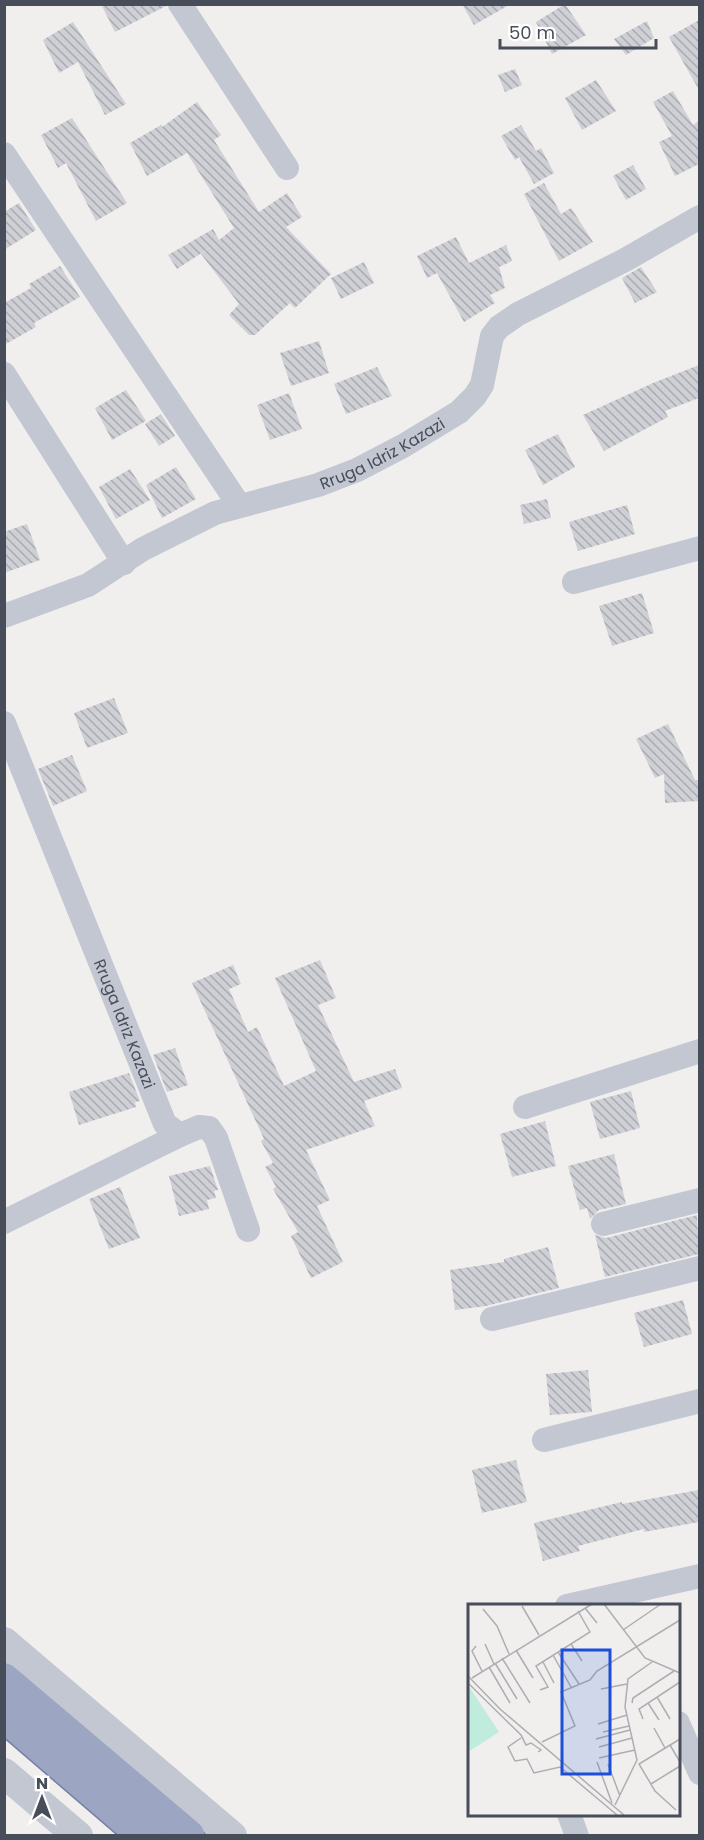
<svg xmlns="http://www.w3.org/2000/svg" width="704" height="1840" font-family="Poppins,sans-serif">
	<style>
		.building { fill: url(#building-back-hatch) }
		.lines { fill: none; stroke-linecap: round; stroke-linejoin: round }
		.trunk-casing { stroke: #757fa6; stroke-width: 36 }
		.minor { stroke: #c3c7d2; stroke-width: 24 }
		.tertiary { stroke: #c3c7d2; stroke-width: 30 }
		.trunk { stroke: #9ca5c2; stroke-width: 33 }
		.labels { text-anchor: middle; stroke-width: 4.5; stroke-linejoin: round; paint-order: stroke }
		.street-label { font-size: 16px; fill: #484d5a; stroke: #fff }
		.inset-road { fill: none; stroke: #adaeb3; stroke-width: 1.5 }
		.view { fill: #1d4ed8; fill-opacity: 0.15; stroke: #1d4ed8; stroke-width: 3 }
		.inset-edge { fill: none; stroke: #484d5a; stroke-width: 3 }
	</style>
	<defs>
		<pattern id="building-back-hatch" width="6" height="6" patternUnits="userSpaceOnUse" patternTransform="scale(1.5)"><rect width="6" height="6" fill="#cfcfd6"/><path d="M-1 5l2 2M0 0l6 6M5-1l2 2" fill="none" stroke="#aaaab1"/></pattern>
	</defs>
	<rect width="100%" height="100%" fill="#f1efee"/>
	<g class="building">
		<polygon points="101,4 166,4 166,6 115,32"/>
		<polygon points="462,4 511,4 474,25"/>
		<polygon points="565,4 586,35 552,54 536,22"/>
		<polygon points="699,20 699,90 669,37"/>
		<polygon points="647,21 654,38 626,55 614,39"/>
		<polygon points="73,22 126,104 105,115 78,62 59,73 43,40"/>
		<polygon points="515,69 522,85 505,92 498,75"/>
		<polygon points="596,80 616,111 582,130 565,98"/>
		<polygon points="673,91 693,125 699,121 699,164 675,176 659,142 672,136 653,102"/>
		<polygon points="197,102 221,135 214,140 259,212 287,193 302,217 286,227 331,274 295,308 290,303 255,335 249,335 229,315 239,304 201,254 211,247 177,269 168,255 213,229 219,240 234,228 187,153 147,176 130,143 161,125 162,127"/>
		<polygon points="72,118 127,203 96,221 66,163 58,168 41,135"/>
		<polygon points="521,125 536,151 541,148 554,173 534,184 519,157 515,160 501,136"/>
		<polygon points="633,165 646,189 626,200 613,176"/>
		<polygon points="544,183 561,214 571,208 593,242 559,261 524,194"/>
		<polygon points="19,203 36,230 4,250 4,212"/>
		<polygon points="456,237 469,263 506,245 512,261 499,267 505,288 490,295 495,303 464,322 437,273 427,278 417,256"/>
		<polygon points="364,262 374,283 341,299 331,278"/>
		<polygon points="60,266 80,297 34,323 36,327 4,345 4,303 31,288 29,284"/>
		<polygon points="641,267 657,292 635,303 622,278"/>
		<polygon points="319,341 329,373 291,386 280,353"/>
		<polygon points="699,365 699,398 665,411 668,417 604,451 583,415 653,383"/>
		<polygon points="377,367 392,396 346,414 334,384"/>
		<polygon points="126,390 146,421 112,440 95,408"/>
		<polygon points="289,393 302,429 270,440 257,405"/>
		<polygon points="161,414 175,436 159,446 145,424"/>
		<polygon points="558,434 575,467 543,485 525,450"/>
		<polygon points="176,467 196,499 162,518 146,485"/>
		<polygon points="130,469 150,500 116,519 99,487"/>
		<polygon points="547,499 551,518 524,524 520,505"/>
		<polygon points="627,505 635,534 578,551 569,522"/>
		<polygon points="27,524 40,560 4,573 4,532"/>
		<polygon points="642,593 654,633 612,646 599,606"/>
		<polygon points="114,698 128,733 87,748 74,713"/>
		<polygon points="668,724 695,780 699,780 699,801 665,803 664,774 655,778 636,739"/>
		<polygon points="72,755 87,791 53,806 38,769"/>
		<polygon points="320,960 336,998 318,1005 354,1082 395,1069 402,1088 364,1101 375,1126 306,1150 330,1200 317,1206 343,1262 311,1278 291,1236 298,1232 273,1189 276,1187 265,1167 273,1163 261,1141 264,1139 192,983 233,965 241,984 229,989 248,1032 257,1027 284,1086 316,1071 275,978"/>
		<polygon points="175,1048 188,1085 167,1092 153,1055"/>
		<polygon points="129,1073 140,1101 135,1102 136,1107 79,1125 69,1092"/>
		<polygon points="631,1091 640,1128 600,1139 590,1102"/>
		<polygon points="545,1121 556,1166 512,1177 500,1134"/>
		<polygon points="614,1154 626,1204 599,1210 590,1219 587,1208 580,1210 568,1166"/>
		<polygon points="210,1166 218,1190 214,1191 216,1198 207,1200 209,1209 179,1216 169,1176"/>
		<polygon points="120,1187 140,1238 109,1249 89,1199"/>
		<polygon points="697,1215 699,1254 605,1277 595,1235 606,1238"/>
		<polygon points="548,1247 559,1288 486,1306 455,1310 450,1270 504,1262 504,1259"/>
		<polygon points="683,1300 692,1334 644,1347 634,1313"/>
		<polygon points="588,1370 592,1412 550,1415 546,1374"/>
		<polygon points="516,1460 527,1502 482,1513 472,1470"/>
		<polygon points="699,1490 699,1522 644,1532 644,1529 578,1546 580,1551 543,1561 534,1523 622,1502 622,1504"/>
	</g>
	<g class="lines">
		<defs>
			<g id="trunk">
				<polyline points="4,1680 188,1836"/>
				<polyline points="4,1715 145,1836"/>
			</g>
		</defs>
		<use href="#trunk" class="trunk-casing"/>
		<g class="minor">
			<polyline points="180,4 287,168"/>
			<polyline points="4,154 239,505"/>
			<polyline points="4,374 124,563"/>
			<polyline points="574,582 700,548"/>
			<path id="s1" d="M4 616 88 585 143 549 215 513 318 485 357 470 403 446 459 412 475 396 482 385 492 336 499 327 518 314 625 260 700 217"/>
			<path id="s2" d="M4 723 165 1124 180 1135 4 1222"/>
			<polyline points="525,1107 700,1051"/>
			<polyline points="180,1135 199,1127 209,1128 216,1138 248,1230"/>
			<polyline points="603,1224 700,1200"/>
			<polyline points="492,1319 700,1268"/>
			<polyline points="544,1440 700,1401"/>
			<polyline points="567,1606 700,1576"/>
			<polyline points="678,1723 700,1773"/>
			<polyline points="569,1814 577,1836"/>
		</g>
		<g class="tertiary">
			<polyline points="4,1642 232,1836"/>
			<polyline points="4,1773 78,1836"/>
		</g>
		<use href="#trunk" class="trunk"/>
	</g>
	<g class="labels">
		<g class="street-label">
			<text dy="6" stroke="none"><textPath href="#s1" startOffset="414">Rruga Idriz Kazazi</textPath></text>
			<text dy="6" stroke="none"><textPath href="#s2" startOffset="324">Rruga Idriz Kazazi</textPath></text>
		</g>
	</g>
	<g transform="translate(468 1604)">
		<rect width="212" height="212" fill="#f1efee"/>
		<path d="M0 81 31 128 0 148Z" fill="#bfecdc"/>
		<path class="inset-road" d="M136 0 177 54 212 69M54 2 71 31M117 4 129 19M15 5 29 22 41 50M155 26 193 0M17 40 26 60M103 40 114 57M8 42 4 47 14 67M48 46 65 74M90 48 111 80M85 51 103 83M34 54 62 99M75 58 86 79M27 59 49 95M21 63 42 99M0 72 32 105 156 211M4 74 124 0M0 79 53 131 58 141 63 139 73 146 70 148M133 85 159 80M72 86 80 83 68 62 122 28 110 7M189 93 202 115M164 99 165 94 206 67M180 99 191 116M175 115 171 105 212 78M130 120 159 111M186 124 197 144M135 128 161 122M53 134 40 143 47 157 59 155 66 169 92 163 149 211M128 135 162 126M74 138 107 122 93 88 122 76 129 67 212 16M202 141 212 158M131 143 164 134M131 154 167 146M129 158 144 199M140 160 152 192M183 180 212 162M147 201 169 156 157 103 160 75 184 58M208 206 187 187 171 160 212 135"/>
		<path class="view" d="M94 46H142V170H94Z"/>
		<rect width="212" height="212" class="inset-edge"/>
	</g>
	<rect width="704" height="1840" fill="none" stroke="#484d5a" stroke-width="12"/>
	<g transform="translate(42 1798)" stroke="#ffffff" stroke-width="4.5" paint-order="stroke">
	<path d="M0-4.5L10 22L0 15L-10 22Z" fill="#484d5a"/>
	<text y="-9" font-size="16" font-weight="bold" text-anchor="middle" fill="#484d5a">N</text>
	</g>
	<path d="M500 39v9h156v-9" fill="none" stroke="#484d5a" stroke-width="3"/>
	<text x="509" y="39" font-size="18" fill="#484d5a" stroke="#ffffff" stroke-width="4.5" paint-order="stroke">50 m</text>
</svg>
